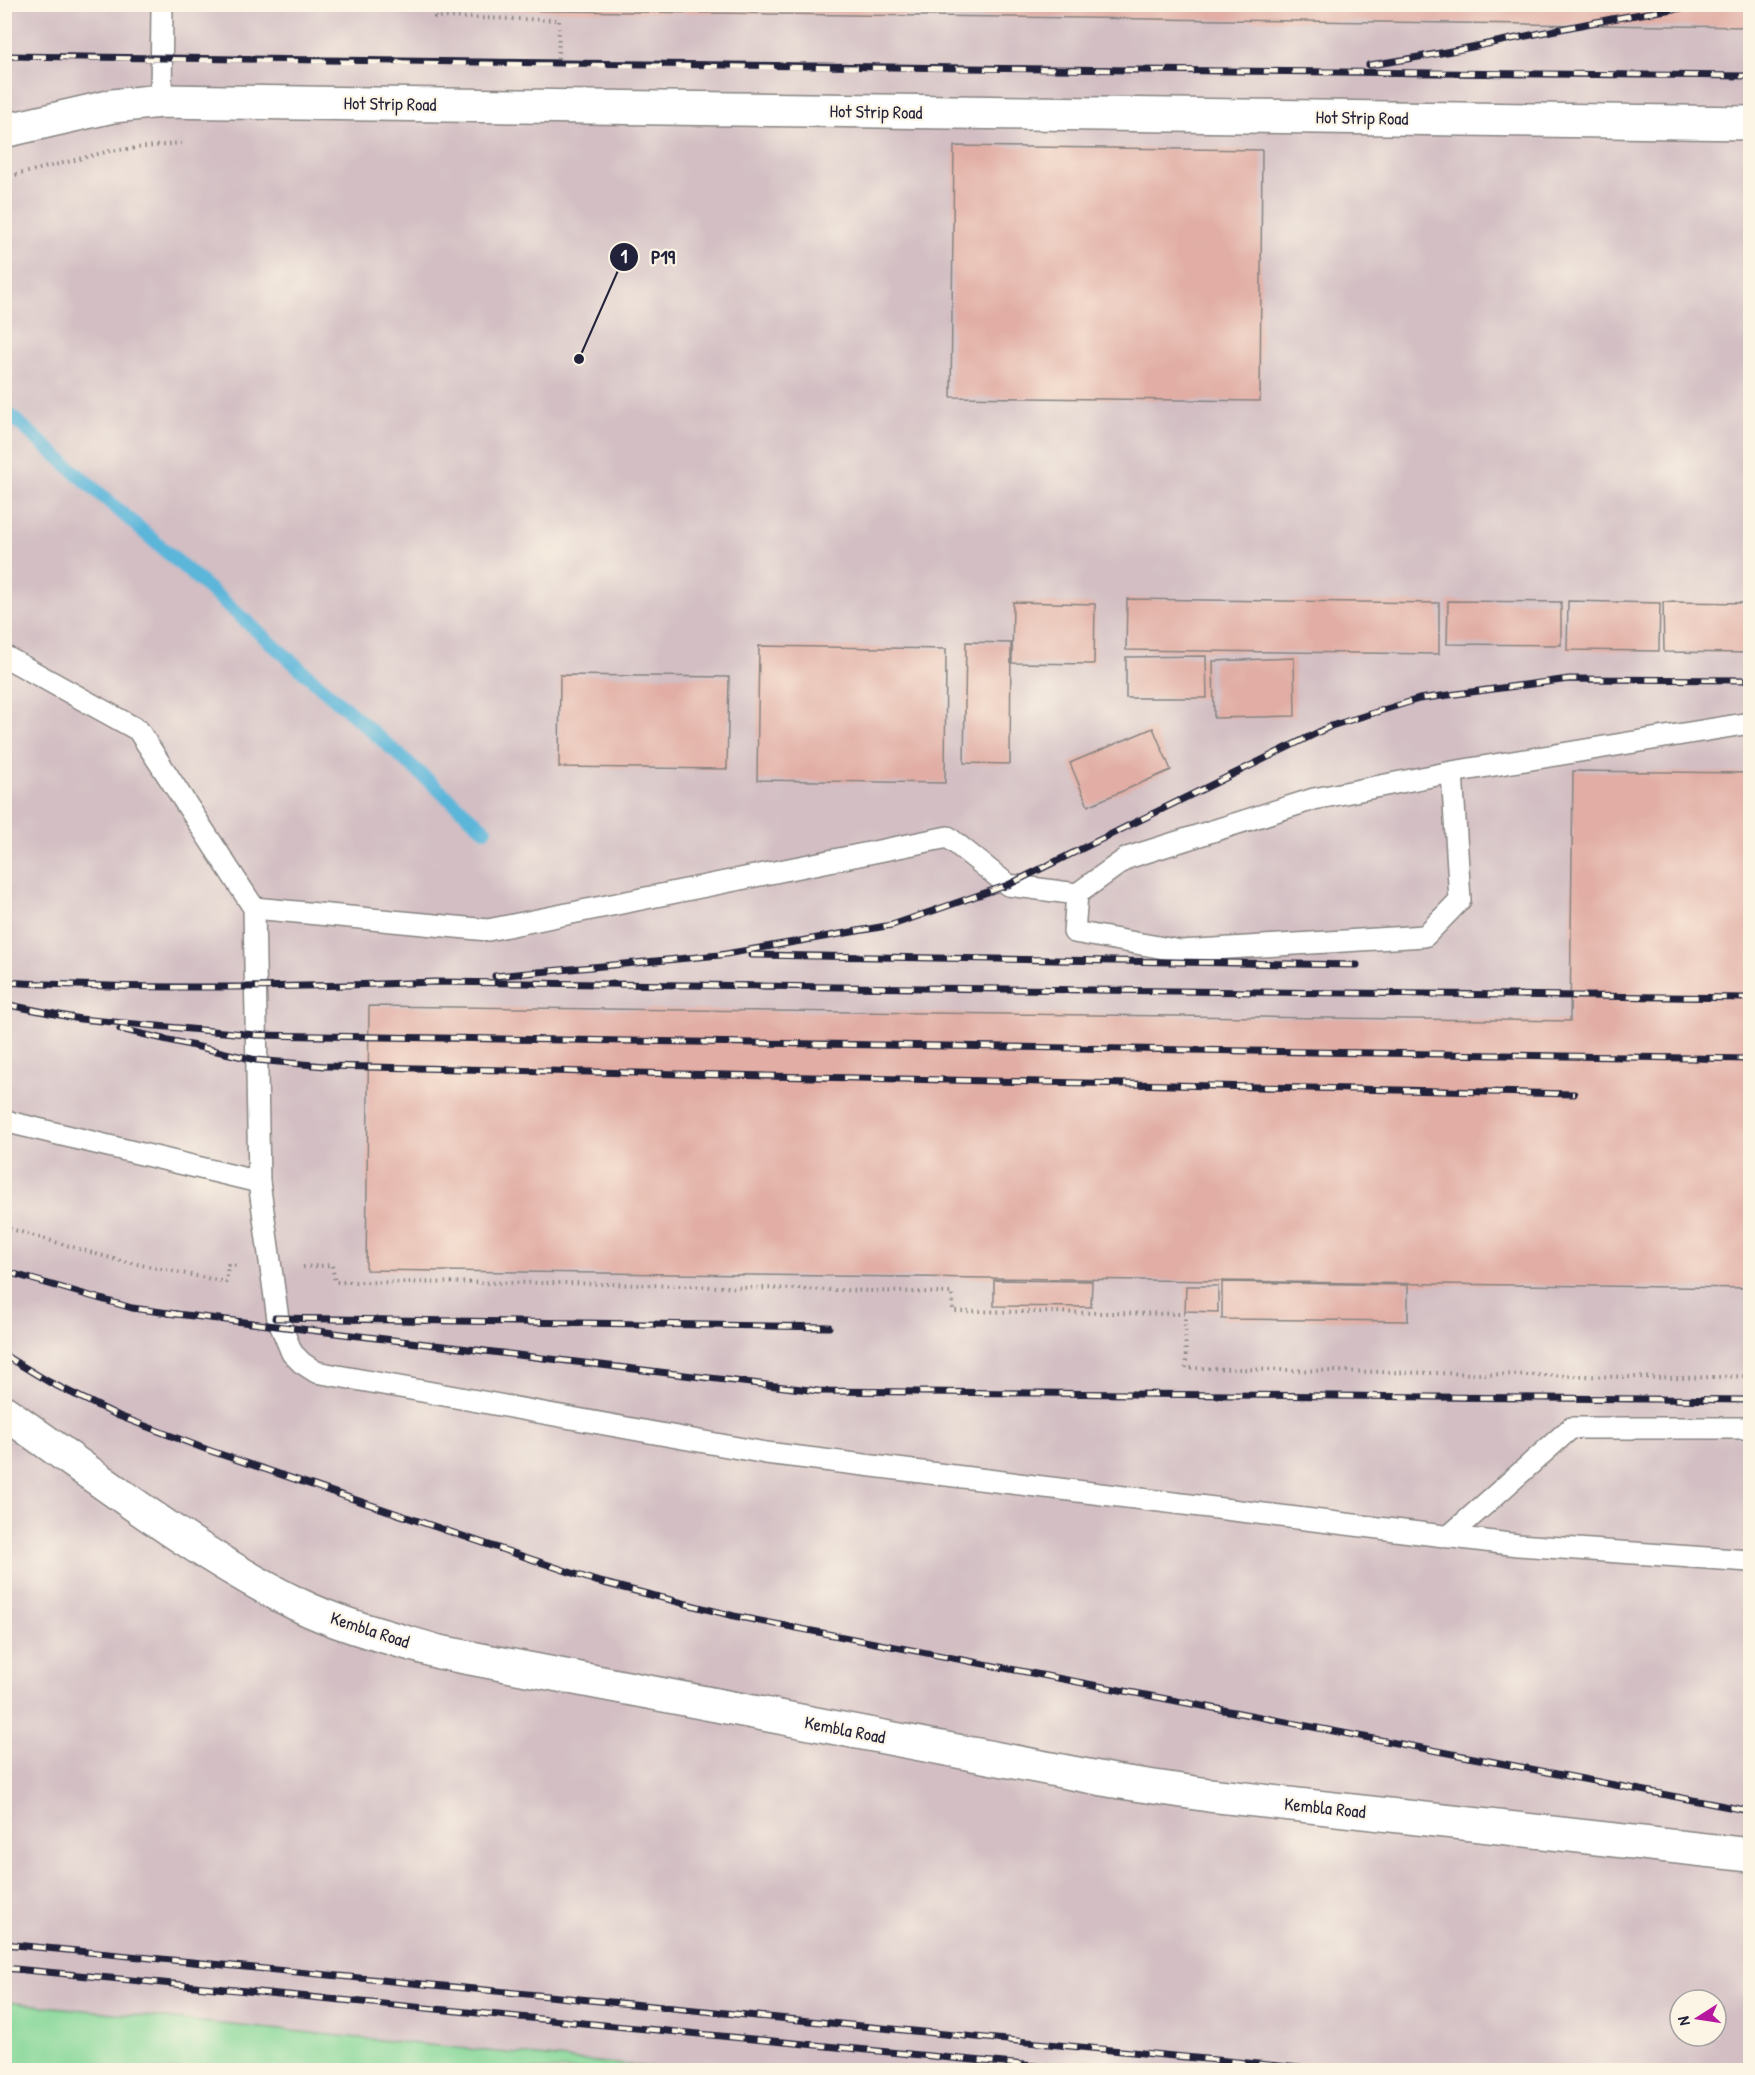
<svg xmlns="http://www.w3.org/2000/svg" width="1755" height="2075" font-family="'Patrick Hand',sans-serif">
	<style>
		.industrial { fill: #d2bec3; fill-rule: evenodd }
		.green { fill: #85d798; stroke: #547c6a; stroke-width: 1.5 }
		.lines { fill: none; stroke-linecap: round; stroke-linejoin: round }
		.stream { stroke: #5cb6da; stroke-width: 14 }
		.building { fill: #e1ada4 }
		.lane-casing { stroke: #888482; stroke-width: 24 }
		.street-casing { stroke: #888482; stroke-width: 36 }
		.path { stroke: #888482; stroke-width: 4; stroke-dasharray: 1.5 4.5; stroke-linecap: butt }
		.lane { stroke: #fff; stroke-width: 21 }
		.street { stroke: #fff; stroke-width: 33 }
		.rail-casing { stroke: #22223b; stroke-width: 7 }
		.rail { stroke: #fcf5e5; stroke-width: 4.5; stroke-dasharray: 14; stroke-linecap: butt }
		.labels { text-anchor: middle; stroke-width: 4.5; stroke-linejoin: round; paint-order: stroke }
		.street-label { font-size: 18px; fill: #22223b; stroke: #fcf5e5 }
		.leader { fill: none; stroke: #22223b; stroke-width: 2 }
		.callout-dot { fill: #22223b; stroke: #fcf5e5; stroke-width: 2 }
		.mark-label { font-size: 18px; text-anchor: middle; font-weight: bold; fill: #fff }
		.callout-label { font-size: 20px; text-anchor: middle; font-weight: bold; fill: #22223b; stroke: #fcf5e5; stroke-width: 4.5; stroke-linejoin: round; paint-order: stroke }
	</style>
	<rect width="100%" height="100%" fill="#fcf5e5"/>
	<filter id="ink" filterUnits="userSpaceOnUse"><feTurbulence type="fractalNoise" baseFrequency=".0167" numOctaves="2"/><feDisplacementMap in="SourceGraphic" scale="12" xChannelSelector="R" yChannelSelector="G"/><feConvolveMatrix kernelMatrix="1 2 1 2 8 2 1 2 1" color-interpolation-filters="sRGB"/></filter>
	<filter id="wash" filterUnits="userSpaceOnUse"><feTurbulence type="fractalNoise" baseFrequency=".008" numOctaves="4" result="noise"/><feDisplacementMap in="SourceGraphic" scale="24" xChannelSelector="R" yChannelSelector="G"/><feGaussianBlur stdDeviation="1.35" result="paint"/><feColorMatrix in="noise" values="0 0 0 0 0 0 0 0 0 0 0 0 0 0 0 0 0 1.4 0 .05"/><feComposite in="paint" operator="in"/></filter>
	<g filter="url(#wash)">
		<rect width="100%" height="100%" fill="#efe7c9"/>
		<path class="industrial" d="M5 5H1750V2070H5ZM1680 2000H1716V2036H1680Z"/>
		<polygon class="green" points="4,2002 5,2002 675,2070 5,2070"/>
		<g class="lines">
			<polyline class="stream" points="4,410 485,830"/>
		</g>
		<g id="blocks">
			<g class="building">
				<polygon points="482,4 1750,4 1750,27 482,10"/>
				<polygon points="954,146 1262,150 1260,401 951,397"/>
				<polygon points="1127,599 1439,603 1439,654 1126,650"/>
				<polygon points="1448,601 1561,602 1561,645 1447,644"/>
				<polygon points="1568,601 1660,603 1659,651 1567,650"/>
				<polygon points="1013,602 1095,604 1094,664 1012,663"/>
				<polygon points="1663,602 1750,603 1750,653 1664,652"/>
				<polygon points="966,642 1011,643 1010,764 964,763"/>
				<polygon points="759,646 946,649 945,783 757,780"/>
				<polygon points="1206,656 1207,698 1126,698 1126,657"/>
				<polygon points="1294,658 1295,716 1214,718 1213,661"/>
				<polygon points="560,675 729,677 727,769 559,767"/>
				<polygon points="1153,728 1171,770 1088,806 1070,763"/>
				<polygon points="1573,771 1750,773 1750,1288 366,1270 369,1006 1570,1021"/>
				<polygon points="994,1280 1092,1281 1091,1307 994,1306"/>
				<polygon points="1222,1282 1408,1285 1408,1321 1222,1319"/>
				<polygon points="1186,1286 1218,1286 1218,1312 1185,1311"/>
			</g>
		</g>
	</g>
	<g filter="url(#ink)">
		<use href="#blocks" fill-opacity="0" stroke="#888482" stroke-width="1.5"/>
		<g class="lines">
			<defs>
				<g id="lane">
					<polyline points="161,101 162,4"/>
					<polyline points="4,656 138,730 254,908 259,1182 278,1319 292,1353 302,1363 316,1372 766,1453 1518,1545 1750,1561"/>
					<polyline points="1452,772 1460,900 1425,936 1181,951 1074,932 1077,894 1127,858 1314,799 1452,772 1750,723"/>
					<polyline points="254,908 488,930 948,837 1008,885 1077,894"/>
					<polyline points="4,1121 259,1182"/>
					<polyline points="1448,1537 1571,1428 1750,1428"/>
				</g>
				<g id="street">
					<polyline points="4,131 113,106 161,101 1750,123"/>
					<path d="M4 1412C100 1479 192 1552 297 1604 341 1626 392 1638 439 1652L1114 1781 1209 1795 1750 1855"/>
				</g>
			</defs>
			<use href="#lane" class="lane-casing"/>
			<use href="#street" class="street-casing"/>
			<g class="path">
				<polyline points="435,4 435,17 559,20 558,67"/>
				<polyline points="4,178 110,151 181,143"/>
				<polyline points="4,1227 117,1260 226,1282 228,1265 239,1266"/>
				<polyline points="303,1267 332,1265 335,1282 566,1283 952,1293 953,1311 1185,1314 1186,1368 1678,1378 1750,1376"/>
			</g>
			<use href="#lane" class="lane"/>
			<use href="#street" class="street"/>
			<defs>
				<g id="rail">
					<path d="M4 56C586 68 1168 69 1750 76"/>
					<path d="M1369 65C1487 49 1602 14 1720 4"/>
					<polyline points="751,955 1357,965"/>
					<polyline points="495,976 720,955 892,925 1008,885 1331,726 1419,699 1569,679 1750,680"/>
					<path d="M4 982C149 990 291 988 435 982L1750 998"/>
					<polyline points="4,1004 80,1019 256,1035 1750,1059"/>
					<polyline points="120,1029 256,1060 325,1066 1574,1094"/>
					<polyline points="4,1271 132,1308 176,1314"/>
					<polyline points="168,1313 818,1391 1750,1400"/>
					<polyline points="275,1318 829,1327"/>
					<polyline points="4,1355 49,1382 119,1416 208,1450 596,1581 734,1616 1750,1811"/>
					<polyline points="4,1944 1321,2070"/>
					<polyline points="4,1968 1078,2070"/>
				</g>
			</defs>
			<use href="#rail" class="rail-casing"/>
			<use href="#rail" class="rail"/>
		</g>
	</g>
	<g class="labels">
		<g class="street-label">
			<text transform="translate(390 104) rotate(1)" y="6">Hot Strip Road</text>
			<text transform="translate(876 112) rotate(1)" y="6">Hot Strip Road</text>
			<text transform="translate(1362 118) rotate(1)" y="6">Hot Strip Road</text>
			<text transform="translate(370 1630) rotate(18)" y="6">Kembla Road</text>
			<text transform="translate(845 1730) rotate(11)" y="6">Kembla Road</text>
			<text transform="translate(1325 1808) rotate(6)" y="6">Kembla Road</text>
		</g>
	</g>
	<path class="leader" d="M579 359L624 257"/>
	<g class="callout-dot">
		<circle cx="579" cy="359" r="6"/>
		<circle cx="624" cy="257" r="15"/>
	</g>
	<g class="mark-label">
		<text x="624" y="263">1</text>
	</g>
	<g class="callout-label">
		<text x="663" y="264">P19</text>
	</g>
	<rect width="1755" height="2075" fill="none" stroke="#fcf5e5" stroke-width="24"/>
	<g transform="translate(1698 2018) rotate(258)"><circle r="28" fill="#fcf5e5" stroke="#a5a1a1" stroke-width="1.5"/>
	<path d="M0-4.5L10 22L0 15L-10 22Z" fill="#b5179e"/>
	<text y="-9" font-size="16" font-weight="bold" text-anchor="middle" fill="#22223b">N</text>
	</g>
</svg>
